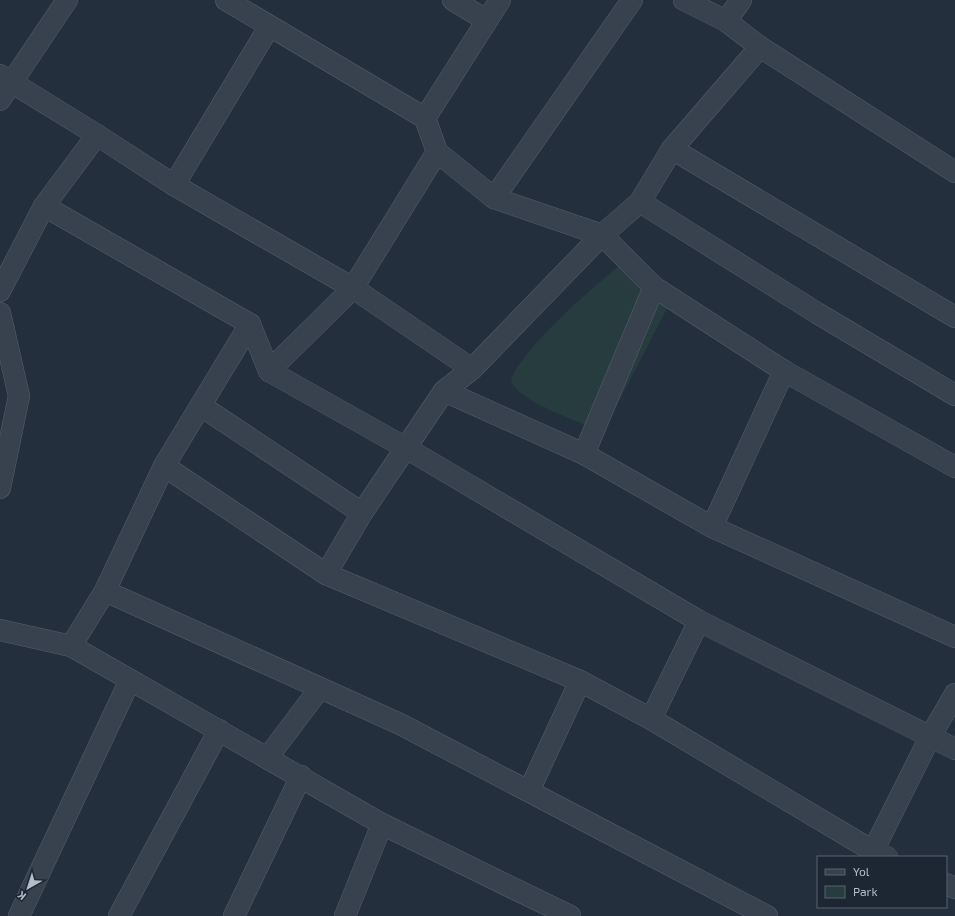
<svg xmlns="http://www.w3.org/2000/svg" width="955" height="916" font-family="'Exo 2',sans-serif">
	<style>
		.green { fill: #263c3f }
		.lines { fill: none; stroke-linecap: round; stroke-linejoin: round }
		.minor-casing { stroke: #565f6c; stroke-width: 22 }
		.minor { stroke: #38414e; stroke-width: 21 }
	</style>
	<rect width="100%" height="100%" fill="#242f3e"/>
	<path class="green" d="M619 266 672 299 603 432C580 422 522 403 511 382 517 353 594 286 619 266Z"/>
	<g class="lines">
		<defs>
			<g id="minor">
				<polyline points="226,0 425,118"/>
				<polyline points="453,0 486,20"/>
				<polyline points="684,0 726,21 760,47 955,172"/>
				<polyline points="726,21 741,0"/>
				<polyline points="0,75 97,135 174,185 353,288 472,369"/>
				<polyline points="0,100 67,0"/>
				<polyline points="672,149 955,317"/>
				<polyline points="437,152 494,198 602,235 654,287 784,371 955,467"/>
				<polyline points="174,185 269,27"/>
				<polyline points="494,198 632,0"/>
				<polyline points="640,202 817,313 955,395"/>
				<polyline points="44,206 250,324 269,371 406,448 699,621 955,749"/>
				<polyline points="0,291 44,206 97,135"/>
				<polyline points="0,313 19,396 0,488"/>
				<polyline points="269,371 353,288 437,152 425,118 500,0"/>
				<polyline points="444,391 584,454 712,527 955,637"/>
				<polyline points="201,406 362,513"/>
				<polyline points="584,454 654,287"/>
				<polyline points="164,466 326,574 580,681 651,719 873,851 887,857"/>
				<polyline points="712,527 784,371"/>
				<polyline points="326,574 362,513 444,391 472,369 602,235 640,202 672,149 760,47"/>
				<polyline points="105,591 400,724 767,916"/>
				<polyline points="0,630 71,646 382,824 570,916"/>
				<polyline points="71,646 105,591 164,466 250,324"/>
				<polyline points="651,719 699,621"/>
				<polyline points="268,757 320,688"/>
				<polyline points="529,791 580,681"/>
				<polyline points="873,851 930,737 955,694"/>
				<polyline points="946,884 955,888"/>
				<polyline points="19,916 130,680"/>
				<polyline points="119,916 219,730"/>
				<polyline points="234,916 301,776"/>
				<polyline points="345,916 382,824"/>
			</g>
		</defs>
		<use href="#minor" class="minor-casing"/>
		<use href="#minor" class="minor"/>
	</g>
	<rect x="817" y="856" width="130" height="52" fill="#1d2633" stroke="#59626f"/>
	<rect x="825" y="869" width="20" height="6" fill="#38414e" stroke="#59626f"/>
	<text x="853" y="876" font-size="12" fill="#b4bcc9">Yol</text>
	<rect x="825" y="886" width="20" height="12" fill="#263c3f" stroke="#59626f"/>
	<text x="853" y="896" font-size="12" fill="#b4bcc9">Park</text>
	<g transform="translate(28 888) rotate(219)" stroke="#1d2633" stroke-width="3" paint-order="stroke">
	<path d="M0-3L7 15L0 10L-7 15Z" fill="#b4bcc9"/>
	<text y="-6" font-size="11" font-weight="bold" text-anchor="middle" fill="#b4bcc9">K</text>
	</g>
</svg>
